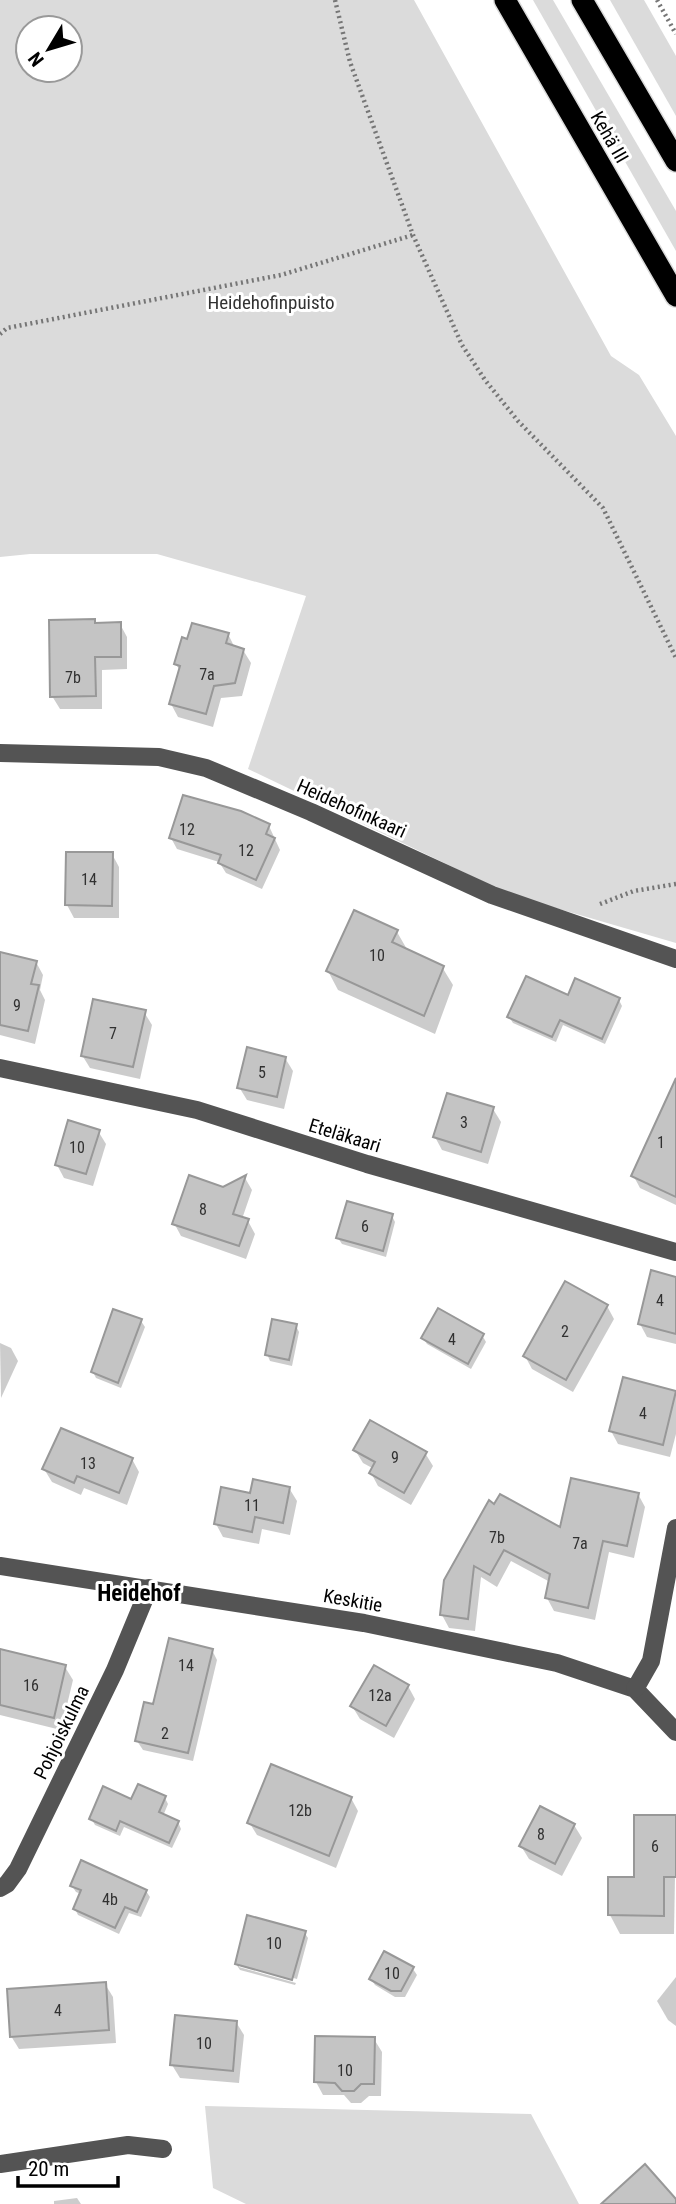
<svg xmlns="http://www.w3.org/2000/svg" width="676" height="2204" font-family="'Roboto Condensed',sans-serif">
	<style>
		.green { fill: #dbdbdb; fill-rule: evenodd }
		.shadow { fill: #0003 }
		.building { fill: #c4c4c4; stroke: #989898; stroke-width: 2 }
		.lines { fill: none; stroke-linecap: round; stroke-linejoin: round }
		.highway-casing { stroke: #dbdbdb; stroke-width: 24 }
		.path { stroke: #767676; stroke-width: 4.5; stroke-dasharray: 2 3.5; stroke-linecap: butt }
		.minor { stroke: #545454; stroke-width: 18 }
		.highway { stroke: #000; stroke-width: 21 }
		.labels { text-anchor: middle; stroke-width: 6; stroke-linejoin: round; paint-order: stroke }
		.number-label { font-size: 16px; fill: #313131 }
		.street-label { font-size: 19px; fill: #000; stroke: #fff }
		.park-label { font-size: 19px; fill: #323232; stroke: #fff }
		.quarter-label { font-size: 23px; font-weight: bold; fill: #000; stroke: #fff }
	</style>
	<rect width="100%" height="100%" fill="#fff"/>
	<g class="green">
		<path d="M0 0H414L611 356 639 375 676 436V943L511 895 248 769 306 596 157 554H30L0 557ZM28 28H70V70H28Z"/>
		<polygon points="533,0 553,0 676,211 676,251"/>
		<polygon points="610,0 644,0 676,56 676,116"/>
		<polygon points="205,2106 531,2114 579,2204 246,2204 213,2188"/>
	</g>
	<g class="shadow">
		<polygon points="94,620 96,625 120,624 127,637 127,669 102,670 102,709 60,709 52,696"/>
		<polygon points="228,634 235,648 243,650 251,663 242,696 221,698 213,727 178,717 171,704 180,671 176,664 188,641"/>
		<polygon points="269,826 280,850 262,889 226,873 219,862 177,849 171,838"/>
		<polygon points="112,854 119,867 119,918 74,918 67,905"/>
		<polygon points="397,932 408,951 442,967 453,985 435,1034 338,990 328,971"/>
		<polygon points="0,954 36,962 43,975 40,990 45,1000 35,1044 0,1035"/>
		<polygon points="569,997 619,1000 622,1006 605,1044 563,1025 556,1042 513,1023 509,1017"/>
		<polygon points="144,1012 152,1025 140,1079 90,1068 82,1055"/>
		<polygon points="285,1058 293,1071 284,1109 247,1100 239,1087"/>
		<polygon points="493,1109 501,1122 488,1164 442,1150 435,1137"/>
		<polygon points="676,1110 676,1205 640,1188 633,1175"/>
		<polygon points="98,1131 106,1144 93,1186 64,1178 57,1165"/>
		<polygon points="245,1178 252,1190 242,1219 248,1221 255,1234 246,1259 181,1236 174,1223 223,1189"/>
		<polygon points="392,1216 395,1222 386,1257 342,1244 338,1238"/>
		<polygon points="676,1278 676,1344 647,1337 640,1324"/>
		<polygon points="607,1306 614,1319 573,1392 532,1369 525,1356"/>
		<polygon points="141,1321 145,1327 121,1388 96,1378 93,1372"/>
		<polygon points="296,1326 299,1332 292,1366 270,1361 267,1354"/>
		<polygon points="482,1335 486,1342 471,1369 427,1344 423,1338"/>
		<polygon points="0,1343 11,1348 18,1361 1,1398"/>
		<polygon points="624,1379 676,1392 676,1434 670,1457 618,1444 611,1431"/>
		<polygon points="355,1450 425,1453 433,1466 411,1505 378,1486 371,1473 374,1469 363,1463"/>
		<polygon points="132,1459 139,1472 127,1505 84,1488 81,1495 52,1482 44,1469"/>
		<polygon points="289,1488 297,1501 290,1535 262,1529 259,1544 223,1537 216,1524 251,1495"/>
		<polygon points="638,1494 645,1507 634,1558 609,1552 595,1620 554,1611 547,1598 550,1582 511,1561 497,1587 481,1577 475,1631 449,1628 442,1615 495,1506 562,1530"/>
		<polygon points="212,1650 217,1660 193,1761 143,1750 137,1741 154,1707"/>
		<polygon points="0,1651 65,1667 73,1680 61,1730 0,1715"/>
		<polygon points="408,1686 415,1699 394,1738 360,1719 352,1706"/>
		<polygon points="165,1798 168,1804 163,1816 178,1822 181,1829 172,1848 124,1827 120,1836 95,1825 91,1818 132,1801"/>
		<polygon points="351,1798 358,1811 336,1868 257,1835 249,1822"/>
		<polygon points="676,1817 674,1934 620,1934 610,1915"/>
		<polygon points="574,1825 582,1838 562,1876 529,1859 521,1846"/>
		<polygon points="72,1886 146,1891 150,1897 141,1917 129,1913 119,1934 78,1915 75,1909 81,1894 76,1892"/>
		<polygon points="304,1932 308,1938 297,1979 239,1963 239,1967 296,1983 295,1985 240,1970 236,1964"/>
		<polygon points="385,1953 413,1969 417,1975 405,1997 395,1997 375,1985 371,1979"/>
		<polygon points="676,1977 676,2026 668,2020 657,2001"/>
		<polygon points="105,1984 113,1997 116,2043 19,2049 11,2036"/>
		<polygon points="236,2022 244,2035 239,2083 180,2078 172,2065"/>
		<polygon points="374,2039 382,2052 381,2096 369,2096 361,2103 351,2103 344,2095 323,2095 316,2082"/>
		<polygon points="77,2198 81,2204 54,2204 54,2201"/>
	</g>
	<g class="building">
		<polygon points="95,619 95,623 121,622 121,657 95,657 96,696 50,697 49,620"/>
		<polygon points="192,623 229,633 226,643 244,649 235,683 214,686 206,714 169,704 180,666 174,664 182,637 187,639"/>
		<polygon points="183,795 241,811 270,824 266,834 275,838 256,880 218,863 221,855 169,838"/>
		<polygon points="66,852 113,852 112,906 65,905"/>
		<polygon points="354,910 398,930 392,942 444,966 424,1016 326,971"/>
		<polygon points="0,952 37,961 31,984 39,985 28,1031 0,1025"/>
		<polygon points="526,976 568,995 575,978 620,998 602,1039 560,1020 552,1037 507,1017"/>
		<polygon points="93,999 146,1010 133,1067 81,1056"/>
		<polygon points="247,1047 286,1057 277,1097 237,1088"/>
		<polygon points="676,1078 676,1197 631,1176"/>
		<polygon points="447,1093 494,1107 481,1152 433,1137"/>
		<polygon points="68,1120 100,1130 86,1174 55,1165"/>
		<polygon points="189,1175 223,1187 246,1175 233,1214 249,1219 239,1246 172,1224"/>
		<polygon points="347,1201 393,1214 383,1251 336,1238"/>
		<polygon points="651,1270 676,1277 676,1334 638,1324"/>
		<polygon points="565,1281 608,1305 566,1380 523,1356"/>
		<polygon points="438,1308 484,1334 468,1364 421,1338"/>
		<polygon points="113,1309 142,1319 118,1383 91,1372"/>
		<polygon points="272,1319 297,1324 289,1360 265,1355"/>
		<polygon points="623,1377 676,1391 663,1445 609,1431"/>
		<polygon points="370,1420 427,1452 404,1493 369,1473 375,1462 353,1450"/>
		<polygon points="61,1428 133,1458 119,1493 77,1476 74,1483 42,1469"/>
		<polygon points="571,1478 639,1493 627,1546 603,1541 588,1608 545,1598 550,1574 504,1550 490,1575 474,1566 468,1619 440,1615 444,1580 489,1500 494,1504 500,1494 560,1527"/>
		<polygon points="253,1479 290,1487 283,1523 255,1517 252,1532 214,1524 221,1487 250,1493"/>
		<polygon points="169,1638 213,1649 188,1753 135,1741 144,1702 153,1704"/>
		<polygon points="0,1649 66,1665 54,1718 0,1705"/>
		<polygon points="374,1665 409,1685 386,1726 350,1706"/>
		<polygon points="271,1764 352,1797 329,1856 247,1823"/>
		<polygon points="138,1784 166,1796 159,1812 179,1821 169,1843 120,1821 116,1831 89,1819 103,1786 131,1799"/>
		<polygon points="540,1806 575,1824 555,1864 519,1846"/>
		<polygon points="634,1815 676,1815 676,1877 664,1877 664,1916 608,1915 608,1877 634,1877"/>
		<polygon points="81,1860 147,1890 137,1912 125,1907 115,1928 73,1909 81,1890 70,1886"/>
		<polygon points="247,1915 306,1931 292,1980 235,1964"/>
		<polygon points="384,1951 414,1967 401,1991 391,1991 369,1979"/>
		<polygon points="106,1982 109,2030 10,2037 7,1989"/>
		<polygon points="175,2015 237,2021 233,2071 170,2065"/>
		<polygon points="315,2036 375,2037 374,2084 361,2084 354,2091 342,2091 335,2083 314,2082"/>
		<polygon points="645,2164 676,2199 676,2204 601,2204"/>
	</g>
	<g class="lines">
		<defs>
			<g id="highway">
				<polyline points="505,0 676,296"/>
				<polyline points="582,0 676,161"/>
			</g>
		</defs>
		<use href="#highway" class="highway-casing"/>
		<g class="path">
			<polyline points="335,0 350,62 413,235 462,345 485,380 518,421 603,508 676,658"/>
			<polyline points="657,0 676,34"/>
			<polyline points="0,334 7,328 281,275 413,235"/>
			<polyline points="600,904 634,891 676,884"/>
		</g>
		<g class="minor">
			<polyline points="0,753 159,757 206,768 311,812 492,895 676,959"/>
			<polyline points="0,1068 197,1110 367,1164 676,1252"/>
			<polyline points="0,1566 364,1623 557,1663 635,1689 676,1732"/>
			<polyline points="635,1689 651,1661 676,1528"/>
			<polyline points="0,1888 7,1884 18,1869 115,1670 149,1588"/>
			<polyline points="0,2164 128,2145 163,2149"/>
		</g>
		<use href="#highway" class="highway"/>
	</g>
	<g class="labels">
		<g class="number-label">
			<text x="207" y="680">7a</text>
			<text x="73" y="683">7b</text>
			<text x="187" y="835">12</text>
			<text x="246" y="856">12</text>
			<text x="89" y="885">14</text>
			<text x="377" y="961">10</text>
			<text x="17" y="1011">9</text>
			<text x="113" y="1039">7</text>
			<text x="262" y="1078">5</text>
			<text x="464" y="1128">3</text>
			<text x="661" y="1148">1</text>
			<text x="77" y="1153">10</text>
			<text x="203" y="1215">8</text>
			<text x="365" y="1232">6</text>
			<text x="660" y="1306">4</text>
			<text x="565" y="1337">2</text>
			<text x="452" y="1345">4</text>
			<text x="643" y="1419">4</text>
			<text x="395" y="1463">9</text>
			<text x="88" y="1469">13</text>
			<text x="252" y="1511">11</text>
			<text x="497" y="1543">7b</text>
			<text x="580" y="1549">7a</text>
			<text x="186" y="1671">14</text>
			<text x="31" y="1691">16</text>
			<text x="380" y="1701">12a</text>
			<text x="165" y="1739">2</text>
			<text x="300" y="1816">12b</text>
			<text x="541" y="1840">8</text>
			<text x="655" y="1852">6</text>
			<text x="110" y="1905">4b</text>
			<text x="274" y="1949">10</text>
			<text x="392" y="1979">10</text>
			<text x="58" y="2016">4</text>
			<text x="204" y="2049">10</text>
			<text x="345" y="2076">10</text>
		</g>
		<g class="street-label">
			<text transform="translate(610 137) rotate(60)" y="7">Kehä III</text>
			<text transform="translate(352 808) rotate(24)" y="7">Heidehofinkaari</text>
			<text transform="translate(345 1135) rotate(17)" y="7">Eteläkaari</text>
			<text transform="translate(353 1600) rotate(10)" y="7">Keskitie</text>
			<text transform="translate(61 1732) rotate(-64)" y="7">Pohjoiskulma</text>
		</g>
		<g class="park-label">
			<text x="271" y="309">Heidehofinpuisto</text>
		</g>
		<g class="quarter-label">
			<text x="139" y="1601">Heidehof</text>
		</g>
	</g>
	<g transform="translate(49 49) rotate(232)"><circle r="33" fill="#ffffff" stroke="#999999" stroke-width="2"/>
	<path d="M0-5L12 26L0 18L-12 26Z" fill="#000000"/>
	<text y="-10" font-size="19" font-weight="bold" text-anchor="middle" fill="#000000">N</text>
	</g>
	<path d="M18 2176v10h100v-10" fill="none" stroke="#000000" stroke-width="3.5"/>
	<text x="28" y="2176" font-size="21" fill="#000000" stroke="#ffffff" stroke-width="5" paint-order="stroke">20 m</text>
</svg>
